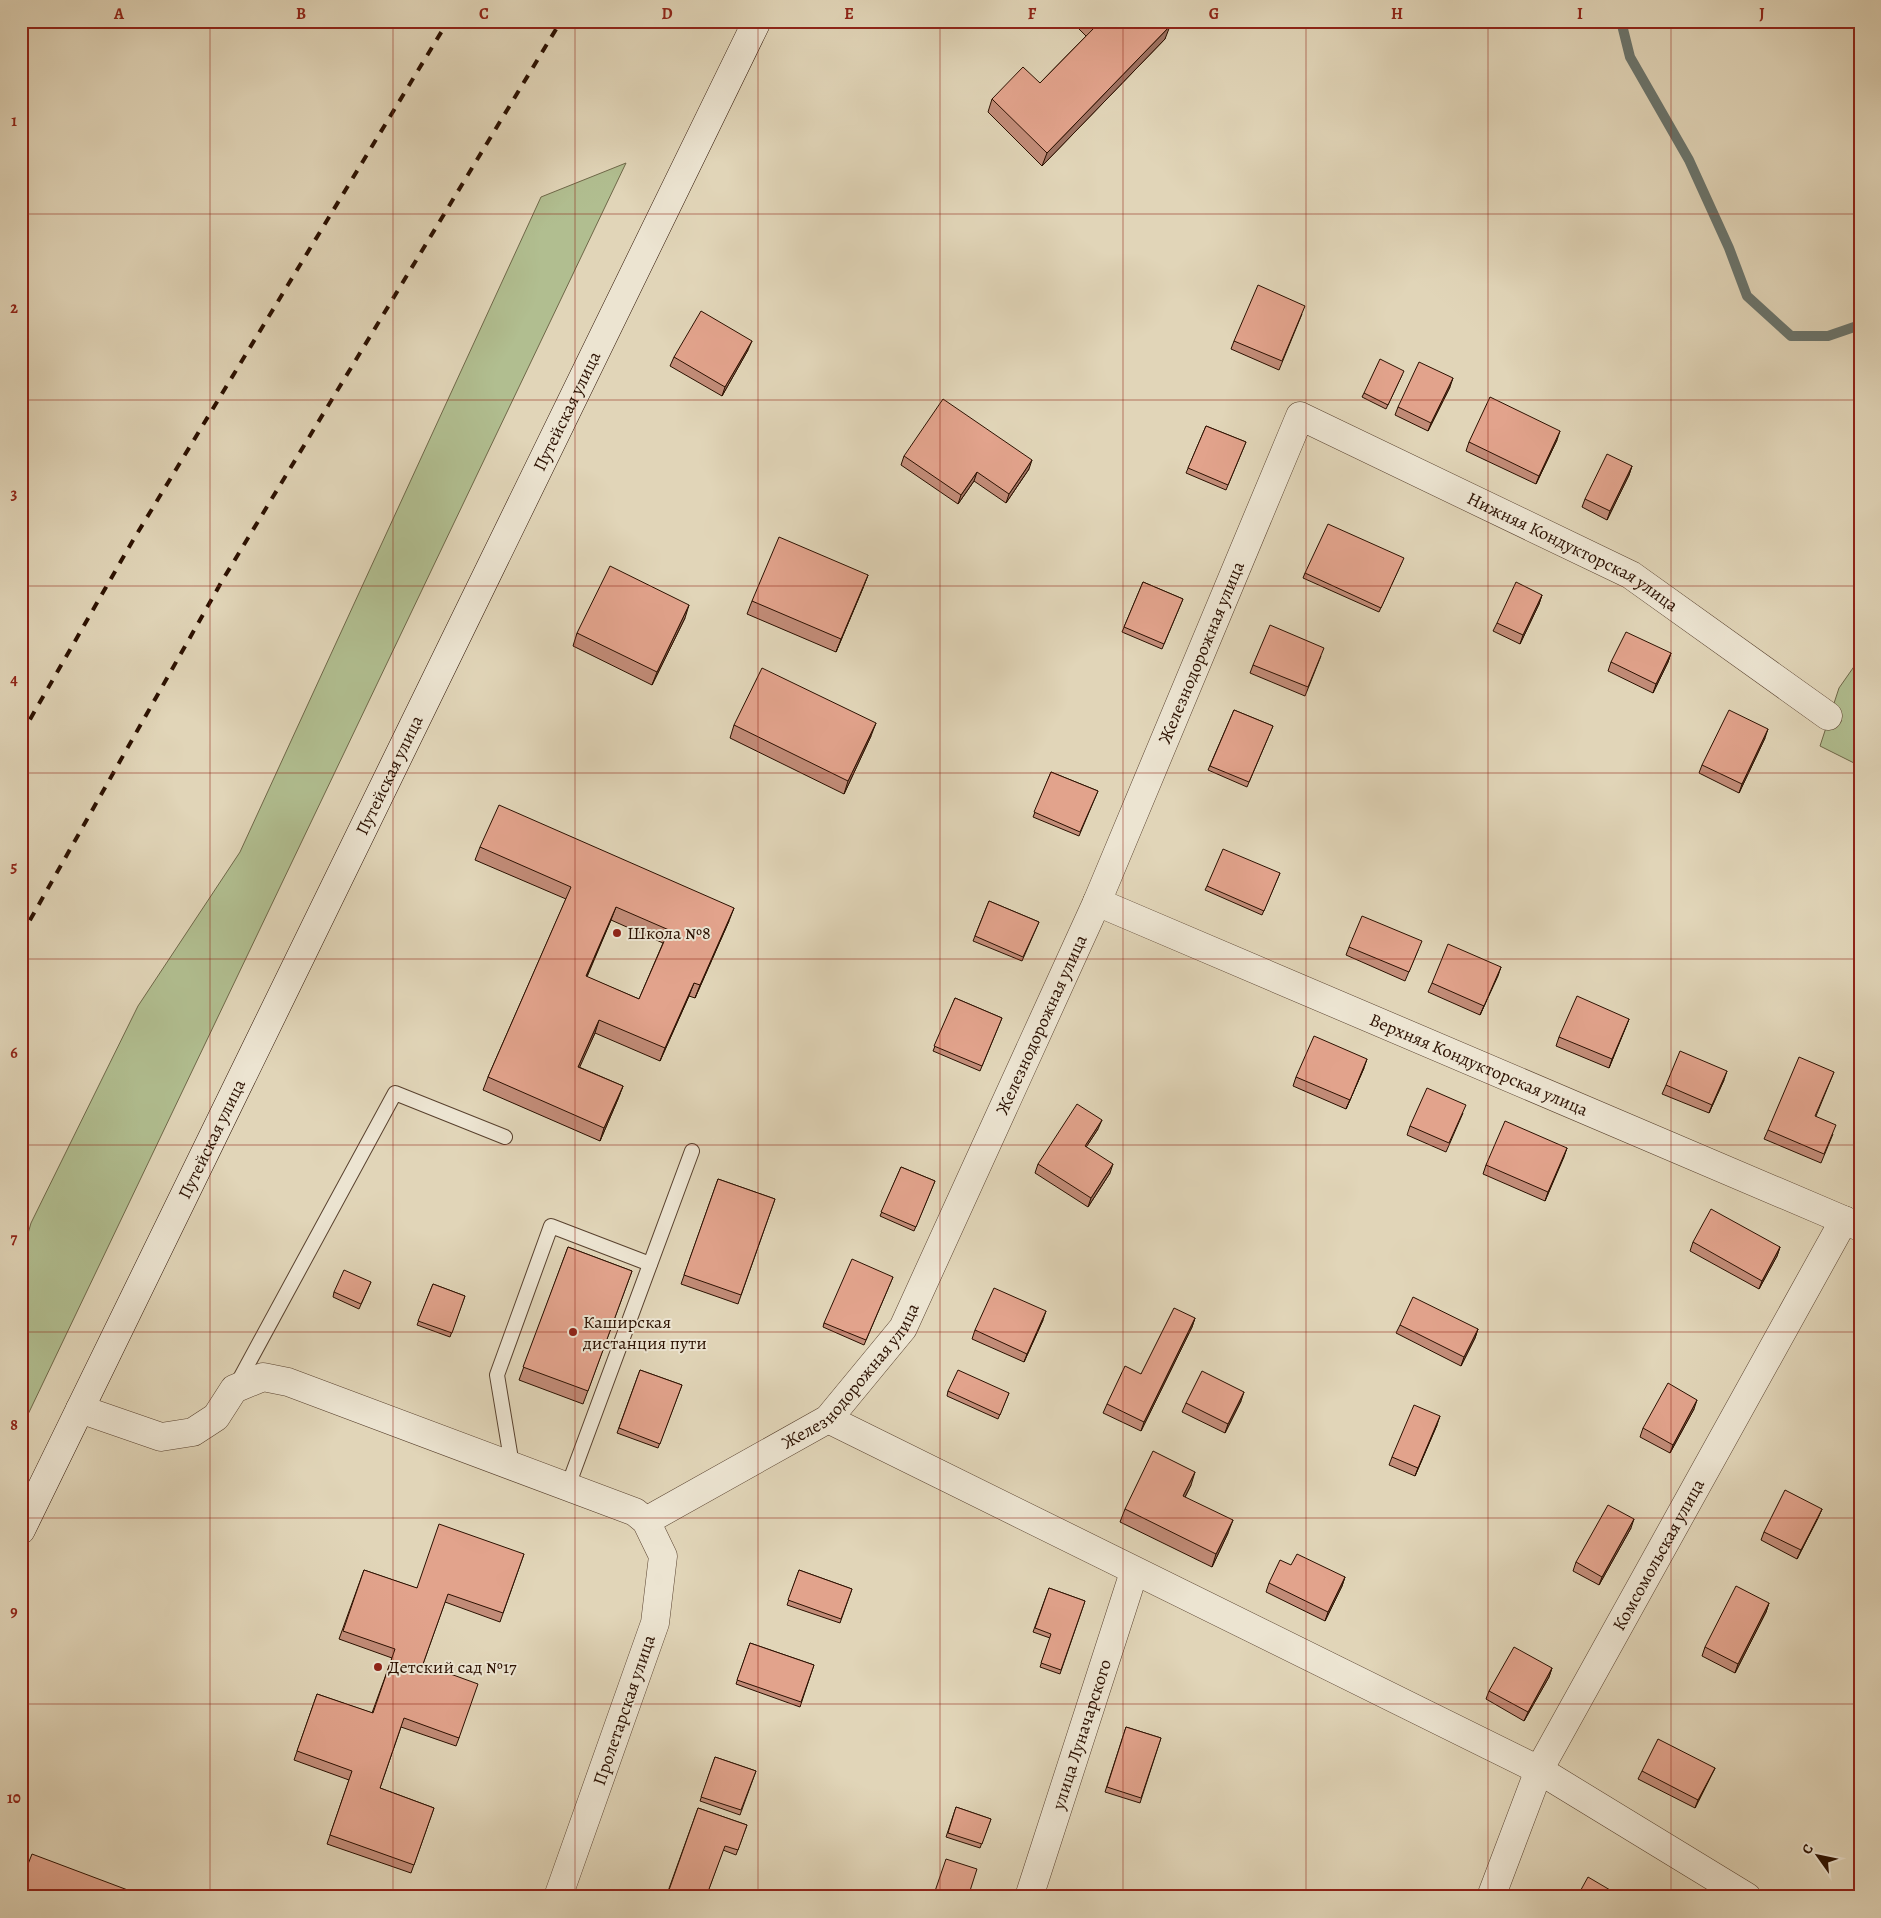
<svg xmlns="http://www.w3.org/2000/svg" width="1881" height="1918" font-family="Alegreya,serif">
	<style>
		.green { fill: #b1be90; stroke: #6e6748 }
		.lines { fill: none; stroke-linecap: round; stroke-linejoin: round }
		.stream { stroke: #6b756d; stroke-width: 10 }
		.lane-casing { stroke: #58412e; stroke-width: 16 }
		.street-casing { stroke: #58412e; stroke-width: 29 }
		.secondary-casing { stroke: #2b1000; stroke-width: 29 }
		.lane { stroke: #ece4d1; stroke-width: 14 }
		.street { stroke: #ece4d1; stroke-width: 28 }
		.secondary { stroke: #ece4d1; stroke-width: 28 }
		.rail { stroke: #2b1000; stroke-width: 4; stroke-dasharray: 9 9; stroke-linecap: butt }
		.wall { fill: #c28c78; stroke: #2b1000; fill-rule: evenodd }
		.shaded-wall { fill: #9e7262; stroke: #2b1000 }
		.building { fill: #e2a38c; stroke: #2b1000; fill-rule: evenodd }
		.grid { fill: none; stroke: #8f2418; stroke-width: 1; stroke-opacity: 0.55 }
		.poi-dot { fill: #8f2418; stroke: #ece4d1; stroke-width: 2 }
		.labels { text-anchor: middle; stroke-width: 4; stroke-linejoin: round; paint-order: stroke }
		.street-label { font-size: 18px; fill: #2b1000; stroke: #ece4d1 }
		.poi-label { font-size: 18px; fill: #2b1000; stroke: #ece4d1; text-anchor: start }
		.neatline { fill: none; stroke: #8f2418; stroke-width: 2 }
		.grid-label { font-size: 16px; text-anchor: middle; font-weight: bold; fill: #8f2418 }
	</style>
	<rect width="100%" height="100%" fill="#e1d5b8"/>
	<filter id="stains"><feTurbulence type="fractalNoise" baseFrequency=".004" numOctaves="4"/><feColorMatrix values="0 0 0 0 .2 0 0 0 0 .09 0 0 0 0 .02 0 0 0 .5 -.17"/></filter>
	<radialGradient id="worn" r=".72"><stop offset=".6" stop-color="#630" stop-opacity="0"/><stop offset="1" stop-color="#630" stop-opacity=".3"/></radialGradient>
	<g class="green">
		<polygon points="626,163 21,1429 21,1258 31,1223 138,1006 240,852 541,197"/>
		<polygon points="1860,658 1860,766 1820,746 1839,688"/>
	</g>
	<g class="lines">
		<polyline class="stream" points="1621,21 1630,57 1689,160 1729,248 1747,296 1791,336 1828,336 1860,325"/>
		<defs>
			<g id="lane">
				<polyline points="237,1384 395,1093 505,1137"/>
				<polyline points="512,1465 497,1375 551,1226 650,1264"/>
				<polyline points="568,1486 692,1151"/>
			</g>
			<g id="street">
				<path id="s1" d="M1097 902 1860 1227"/>
				<polyline points="80,1409 161,1437 193,1432 216,1417 234,1389 263,1377 288,1382 635,1512 646,1521 663,1556 655,1623 558,1897"/>
				<polyline points="828,1419 1539,1770 1747,1897"/>
				<path id="s2" d="M646 1521 828 1419 903 1328 1097 902 1300 416 1631 575 1828 716"/>
				<path id="s3" d="M1029 1897 1134 1572"/>
				<path id="s4" d="M1491 1897 1539 1770 1844 1220"/>
			</g>
			<g id="secondary">
				<path id="s5" d="M21 1530 757 21"/>
			</g>
		</defs>
		<use href="#lane" class="lane-casing"/>
		<use href="#street" class="street-casing"/>
		<use href="#secondary" class="secondary-casing"/>
		<use href="#lane" class="lane"/>
		<use href="#street" class="street"/>
		<use href="#secondary" class="secondary"/>
		<g class="rail">
			<polyline points="21,735 132,542 448,21"/>
			<polyline points="21,936 222,581 561,21"/>
		</g>
	</g>
	<g class="wall">
		<polygon points="1075,21 1165,21 1165,39 1042,166 988,112 992,99 1040,83 1086,36 1074,24"/>
		<polygon points="1302,314 1279,370 1231,349 1234,341"/>
		<polygon points="748,350 722,396 670,366 674,357"/>
		<polygon points="1402,375 1386,409 1362,397 1364,393"/>
		<polygon points="1450,387 1428,431 1395,415 1398,407"/>
		<polygon points="1206,426 1246,442 1226,490 1186,473"/>
		<polygon points="1557,440 1536,484 1466,451 1469,442"/>
		<polygon points="904,456 1029,469 1006,503 974,481 958,504 901,465"/>
		<polygon points="1632,466 1629,475 1607,520 1582,507 1585,499"/>
		<polygon points="1402,562 1379,612 1303,578 1305,573"/>
		<polygon points="868,575 863,588 836,652 747,614 752,601"/>
		<polygon points="1143,582 1183,599 1162,649 1122,632"/>
		<polygon points="1542,595 1539,604 1520,644 1493,631 1497,623"/>
		<polygon points="685,618 652,685 573,646 577,633"/>
		<polygon points="1671,653 1668,662 1653,693 1608,671 1611,662"/>
		<polygon points="1321,656 1305,696 1250,673 1253,665"/>
		<polygon points="1234,710 1273,726 1247,787 1208,770"/>
		<polygon points="734,725 871,736 844,794 730,738"/>
		<polygon points="1765,738 1739,793 1699,773 1702,765"/>
		<polygon points="1051,772 1098,791 1079,836 1033,817"/>
		<path d="M480 847 729 921 695 998 689 996 660 1061 595 1033 579 1067 623 1086 618 1099 600 1141 483 1090 488 1077 566 899 475 860ZM611 920 663 943 639 999 587 977Z"/>
		<polygon points="1280,873 1262,915 1205,890 1207,886"/>
		<polygon points="989,901 1039,922 1022,961 973,941"/>
		<polygon points="1349,947 1418,950 1405,981 1346,955"/>
		<polygon points="1501,967 1480,1015 1428,992 1432,983"/>
		<polygon points="955,998 1002,1018 980,1071 933,1051"/>
		<polygon points="1629,1019 1609,1068 1556,1046 1559,1037"/>
		<polygon points="1364,1068 1346,1109 1293,1086 1296,1077"/>
		<polygon points="1834,1072 1816,1116 1833,1134 1821,1163 1764,1139 1768,1130"/>
		<polygon points="1724,1080 1709,1113 1662,1094 1666,1085"/>
		<polygon points="1463,1113 1446,1152 1407,1135 1410,1126"/>
		<polygon points="1098,1129 1086,1147 1110,1173 1088,1207 1035,1173 1038,1164"/>
		<polygon points="1567,1148 1545,1201 1483,1174 1486,1165"/>
		<polygon points="901,1167 935,1181 914,1231 880,1216"/>
		<polygon points="1860,1167 1860,1175 1857,1174"/>
		<polygon points="718,1179 775,1199 738,1304 681,1284"/>
		<polygon points="1693,1242 1780,1247 1777,1256 1759,1289 1690,1251"/>
		<polygon points="568,1247 632,1271 583,1404 519,1380"/>
		<polygon points="893,1277 864,1345 823,1327 824,1323"/>
		<polygon points="371,1282 359,1309 333,1297 334,1292"/>
		<polygon points="433,1284 465,1296 450,1337 417,1325"/>
		<polygon points="1195,1318 1192,1327 1141,1431 1103,1413 1107,1404 1141,1374"/>
		<polygon points="1043,1320 1024,1362 972,1339 975,1330"/>
		<polygon points="1400,1325 1478,1329 1475,1338 1461,1366 1396,1333"/>
		<polygon points="1860,1334 1860,1351 1854,1348"/>
		<polygon points="640,1370 682,1385 658,1448 617,1433"/>
		<polygon points="948,1391 1009,1393 998,1419 947,1396"/>
		<polygon points="1241,1401 1225,1433 1182,1412 1186,1403"/>
		<polygon points="1694,1409 1670,1453 1640,1437 1643,1428"/>
		<polygon points="1437,1425 1415,1476 1389,1465 1392,1457"/>
		<polygon points="1191,1485 1185,1497 1228,1533 1212,1567 1120,1522 1125,1509"/>
		<polygon points="1822,1509 1818,1518 1797,1559 1761,1540 1764,1532"/>
		<polygon points="1631,1528 1599,1585 1573,1571 1576,1562"/>
		<polygon points="524,1554 500,1622 445,1602 423,1664 459,1738 456,1746 401,1727 380,1788 434,1808 411,1873 327,1844 349,1780 294,1760 317,1694 372,1713 392,1658 339,1639 364,1570 416,1588"/>
		<polygon points="1291,1565 1345,1577 1342,1586 1325,1621 1266,1592 1269,1583"/>
		<polygon points="799,1570 852,1589 840,1623 787,1605"/>
		<polygon points="1049,1588 1085,1601 1060,1674 1040,1667 1050,1638 1033,1632"/>
		<polygon points="1769,1603 1766,1612 1735,1673 1702,1656 1705,1647"/>
		<polygon points="750,1643 814,1665 800,1707 736,1684"/>
		<polygon points="1552,1668 1549,1677 1524,1721 1486,1699 1489,1691"/>
		<polygon points="1126,1727 1161,1738 1140,1803 1105,1792"/>
		<polygon points="715,1757 756,1771 740,1815 700,1801"/>
		<polygon points="1715,1768 1695,1808 1638,1779 1642,1771"/>
		<polygon points="956,1807 991,1819 980,1848 946,1837"/>
		<polygon points="698,1808 747,1825 736,1855 723,1850 706,1897 674,1897 667,1894"/>
	</g>
	<g class="shaded-wall">
		<polygon points="1170,26 1165,39 1042,166 1047,153"/>
		<polygon points="752,341 748,350 722,396 725,387"/>
		<polygon points="1453,378 1450,387 1428,431 1431,423"/>
		<polygon points="1560,431 1557,440 1536,484 1539,476"/>
		<polygon points="1032,460 1029,469 1006,503 1009,494"/>
		<polygon points="1632,466 1629,475 1607,520 1610,511"/>
		<polygon points="977,472 974,481 958,504 961,495"/>
		<polygon points="868,575 863,588 836,652 841,639"/>
		<polygon points="1542,595 1539,604 1520,644 1523,635"/>
		<polygon points="689,605 685,618 652,685 657,672"/>
		<polygon points="1671,653 1668,662 1653,693 1656,684"/>
		<polygon points="876,723 871,736 844,794 848,781"/>
		<polygon points="1768,729 1765,738 1739,793 1742,784"/>
		<polygon points="616,907 611,920 581,989 586,976"/>
		<polygon points="734,908 729,921 695,998 700,985"/>
		<polygon points="1501,967 1498,976 1480,1015 1484,1006"/>
		<polygon points="694,983 689,996 660,1061 665,1048"/>
		<polygon points="1629,1019 1626,1027 1609,1068 1612,1059"/>
		<polygon points="599,1020 595,1033 574,1080 578,1067"/>
		<polygon points="1367,1059 1364,1068 1346,1109 1350,1100"/>
		<polygon points="1727,1071 1724,1080 1709,1113 1712,1105"/>
		<polygon points="623,1086 618,1099 600,1141 604,1128"/>
		<polygon points="1102,1120 1098,1129 1081,1155 1085,1146"/>
		<polygon points="1567,1148 1564,1157 1545,1201 1548,1192"/>
		<polygon points="1113,1164 1110,1173 1088,1207 1091,1198"/>
		<polygon points="1780,1247 1777,1256 1759,1289 1762,1281"/>
		<polygon points="1046,1311 1043,1320 1024,1362 1027,1354"/>
		<polygon points="1195,1318 1192,1327 1141,1431 1144,1422"/>
		<polygon points="1478,1329 1475,1338 1461,1366 1464,1357"/>
		<polygon points="1244,1392 1241,1401 1225,1433 1228,1424"/>
		<polygon points="1697,1400 1694,1409 1670,1453 1673,1445"/>
		<polygon points="1440,1416 1437,1425 1415,1476 1418,1468"/>
		<polygon points="1195,1472 1191,1485 1179,1509 1183,1496"/>
		<polygon points="1822,1509 1818,1518 1797,1559 1801,1550"/>
		<polygon points="1634,1519 1631,1528 1599,1585 1602,1577"/>
		<polygon points="1233,1520 1228,1533 1212,1567 1216,1554"/>
		<polygon points="1345,1577 1342,1586 1325,1621 1328,1612"/>
		<polygon points="1769,1603 1766,1612 1735,1673 1738,1664"/>
		<polygon points="1552,1668 1549,1677 1524,1721 1528,1712"/>
		<polygon points="1715,1768 1695,1808 1698,1800"/>
	</g>
	<g class="building">
		<polygon points="1089,21 1165,21 1170,26 1047,153 992,99 1023,67 1040,83 1095,27"/>
		<polygon points="1258,285 1305,306 1282,361 1234,341"/>
		<polygon points="701,311 752,341 725,387 674,357"/>
		<polygon points="1380,359 1404,371 1388,405 1364,393"/>
		<polygon points="1419,362 1453,378 1431,423 1398,407"/>
		<polygon points="1490,397 1560,431 1539,476 1469,442"/>
		<polygon points="943,399 1032,460 1009,494 977,472 961,495 904,456"/>
		<polygon points="1206,426 1246,442 1228,485 1188,468"/>
		<polygon points="1607,454 1632,466 1610,511 1585,499"/>
		<polygon points="1328,524 1404,558 1381,608 1305,573"/>
		<polygon points="779,537 868,575 841,639 752,601"/>
		<polygon points="610,566 689,605 657,672 577,633"/>
		<polygon points="1143,582 1183,599 1164,644 1124,627"/>
		<polygon points="1516,582 1542,595 1523,635 1497,623"/>
		<polygon points="1270,625 1324,648 1308,687 1253,665"/>
		<polygon points="1626,632 1671,653 1656,684 1611,662"/>
		<polygon points="762,668 876,723 848,781 734,725"/>
		<polygon points="1234,710 1273,726 1249,782 1210,766"/>
		<polygon points="1729,710 1768,729 1742,784 1702,765"/>
		<polygon points="1051,772 1098,791 1080,832 1034,812"/>
		<path d="M499 805 734 908 700 985 694 983 665 1048 599 1020 578 1067 623 1086 604 1128 488 1077 571 887 480 847ZM616 907 669 930 639 999 586 976Z"/>
		<polygon points="1223,849 1280,873 1264,911 1207,886"/>
		<polygon points="989,901 1039,922 1023,957 975,936"/>
		<polygon points="1362,916 1422,941 1409,972 1349,947"/>
		<polygon points="1448,944 1501,967 1484,1006 1432,983"/>
		<polygon points="1577,996 1629,1019 1612,1059 1559,1037"/>
		<polygon points="955,998 1002,1018 982,1066 934,1046"/>
		<polygon points="1314,1036 1367,1059 1350,1100 1296,1077"/>
		<polygon points="1680,1051 1727,1071 1712,1105 1666,1085"/>
		<polygon points="1799,1057 1834,1072 1815,1116 1836,1125 1824,1154 1768,1130"/>
		<polygon points="1427,1088 1466,1105 1449,1143 1410,1126"/>
		<polygon points="1077,1104 1102,1120 1085,1146 1113,1164 1091,1198 1038,1164"/>
		<polygon points="1505,1121 1567,1148 1548,1192 1486,1165"/>
		<polygon points="901,1167 935,1181 916,1227 881,1212"/>
		<polygon points="718,1179 775,1199 741,1295 684,1275"/>
		<polygon points="1711,1209 1780,1247 1762,1281 1693,1242"/>
		<polygon points="568,1247 632,1271 588,1391 523,1367"/>
		<polygon points="852,1259 893,1277 866,1340 824,1323"/>
		<polygon points="344,1270 371,1282 361,1304 334,1292"/>
		<polygon points="433,1284 465,1296 452,1333 418,1321"/>
		<polygon points="994,1288 1046,1311 1027,1354 975,1330"/>
		<polygon points="1413,1297 1478,1329 1464,1357 1400,1325"/>
		<polygon points="1174,1308 1195,1318 1144,1422 1107,1404 1125,1366 1141,1374"/>
		<polygon points="640,1370 682,1385 660,1444 619,1428"/>
		<polygon points="958,1370 1009,1393 1000,1415 948,1391"/>
		<polygon points="1202,1371 1244,1392 1228,1424 1186,1403"/>
		<polygon points="1668,1383 1697,1400 1673,1445 1643,1428"/>
		<polygon points="1414,1405 1440,1416 1418,1468 1392,1457"/>
		<polygon points="1153,1451 1195,1472 1183,1496 1233,1520 1216,1554 1125,1509"/>
		<polygon points="1785,1490 1822,1509 1801,1550 1764,1532"/>
		<polygon points="1608,1505 1634,1519 1602,1577 1576,1562"/>
		<polygon points="439,1524 524,1554 503,1613 448,1594 423,1664 478,1684 459,1738 404,1718 380,1788 434,1808 414,1865 330,1835 352,1771 297,1751 317,1694 373,1713 395,1649 343,1631 364,1570 417,1588"/>
		<polygon points="1297,1554 1345,1577 1328,1612 1269,1583 1280,1560 1291,1565"/>
		<polygon points="799,1570 852,1589 841,1619 788,1600"/>
		<polygon points="1736,1586 1769,1603 1738,1664 1705,1647"/>
		<polygon points="1049,1588 1085,1601 1061,1670 1041,1663 1051,1634 1035,1628"/>
		<polygon points="750,1643 814,1665 801,1702 737,1680"/>
		<polygon points="1514,1647 1552,1668 1528,1712 1489,1691"/>
		<polygon points="1126,1727 1161,1738 1141,1798 1107,1787"/>
		<polygon points="1658,1739 1715,1768 1698,1800 1642,1771"/>
		<polygon points="715,1757 756,1771 741,1810 701,1797"/>
		<polygon points="956,1807 991,1819 982,1844 948,1833"/>
		<polygon points="698,1808 747,1825 738,1850 725,1846 706,1897 689,1897 669,1890"/>
		<polygon points="32,1854 141,1895 140,1897 21,1897 21,1882"/>
		<polygon points="946,1859 977,1869 968,1897 933,1897"/>
		<polygon points="1588,1877 1622,1897 1577,1897"/>
		<polygon points="1070,1892 1083,1897 1069,1897"/>
	</g>
	<path class="grid" d="M210 21V1897M393 21V1897M575 21V1897M758 21V1897M940 21V1897M1123 21V1897M1306 21V1897M1488 21V1897M1671 21V1897M21 214H1860M21 400H1860M21 586H1860M21 773H1860M21 959H1860M21 1145H1860M21 1332H1860M21 1518H1860M21 1704H1860"/>
	<g class="poi-dot">
		<circle cx="617" cy="933" r="5"/>
		<circle cx="573" cy="1332" r="5"/>
		<circle cx="378" cy="1667" r="5"/>
	</g>
	<g class="labels">
		<g class="street-label">
			<text dy="6" stroke="none"><textPath href="#s5" startOffset="1245">Путейская улица</textPath></text>
			<text dy="6" stroke="none"><textPath href="#s2" startOffset="1626">Нижняя Кондукторская улица</textPath></text>
			<text dy="6" stroke="none"><textPath href="#s2" startOffset="1065">Железнодорожная улица</textPath></text>
			<text dy="6" stroke="none"><textPath href="#s5" startOffset="840">Путейская улица</textPath></text>
			<text dy="6" stroke="none"><textPath href="#s2" startOffset="660">Железнодорожная улица</textPath></text>
			<text dy="6" stroke="none"><textPath href="#s1" startOffset="415">Верхняя Кондукторская улица</textPath></text>
			<text dy="6" stroke="none"><textPath href="#s5" startOffset="435">Путейская улица</textPath></text>
			<text dy="6" stroke="none"><textPath href="#s2" startOffset="255">Железнодорожная улица</textPath></text>
			<text dy="6" stroke="none"><textPath href="#s4" startOffset="382">Комсомольская улица</textPath></text>
			<text transform="translate(624 1710) rotate(-71)" y="6">Пролетарская улица</text>
			<text dy="6" stroke="none"><textPath href="#s3" startOffset="171">улица Луначарского</textPath></text>
		</g>
		<g class="poi-label">
			<text x="627" y="939">Школа №8</text>
			<text x="583" y="1328">Каширская<tspan x="583" dy="21">дистанция пути</tspan></text>
			<text x="388" y="1673">Детский сад №17</text>
		</g>
	</g>
	<rect width="1881" height="1918" fill="none" stroke="#e1d5b8" stroke-width="55"/>
	<g transform="translate(1818 1856) rotate(303)" stroke="#ece4d1" stroke-width="4" paint-order="stroke">
	<path d="M0-4L9 19L0 12L-9 19Z" fill="#2b1000"/>
	<text y="-8" font-size="14" font-weight="bold" text-anchor="middle" fill="#2b1000">С</text>
	</g>
	<rect x="28" y="28" width="1826" height="1862" class="neatline"/>
	<g class="grid-label">
		<text x="119" y="19">A</text>
		<text x="301" y="19">B</text>
		<text x="484" y="19">C</text>
		<text x="667" y="19">D</text>
		<text x="849" y="19">E</text>
		<text x="1032" y="19">F</text>
		<text x="1214" y="19">G</text>
		<text x="1397" y="19">H</text>
		<text x="1580" y="19">I</text>
		<text x="1762" y="19">J</text>
		<text x="14" y="126">1</text>
		<text x="14" y="313">2</text>
		<text x="14" y="499">3</text>
		<text x="14" y="685">4</text>
		<text x="14" y="872">5</text>
		<text x="14" y="1058">6</text>
		<text x="14" y="1244">7</text>
		<text x="14" y="1430">8</text>
		<text x="14" y="1617">9</text>
		<text x="14" y="1803">10</text>
	</g>
	<rect width="100%" height="100%" filter="url(#stains)"/>
	<rect width="100%" height="100%" fill="url(#worn)"/>
</svg>
